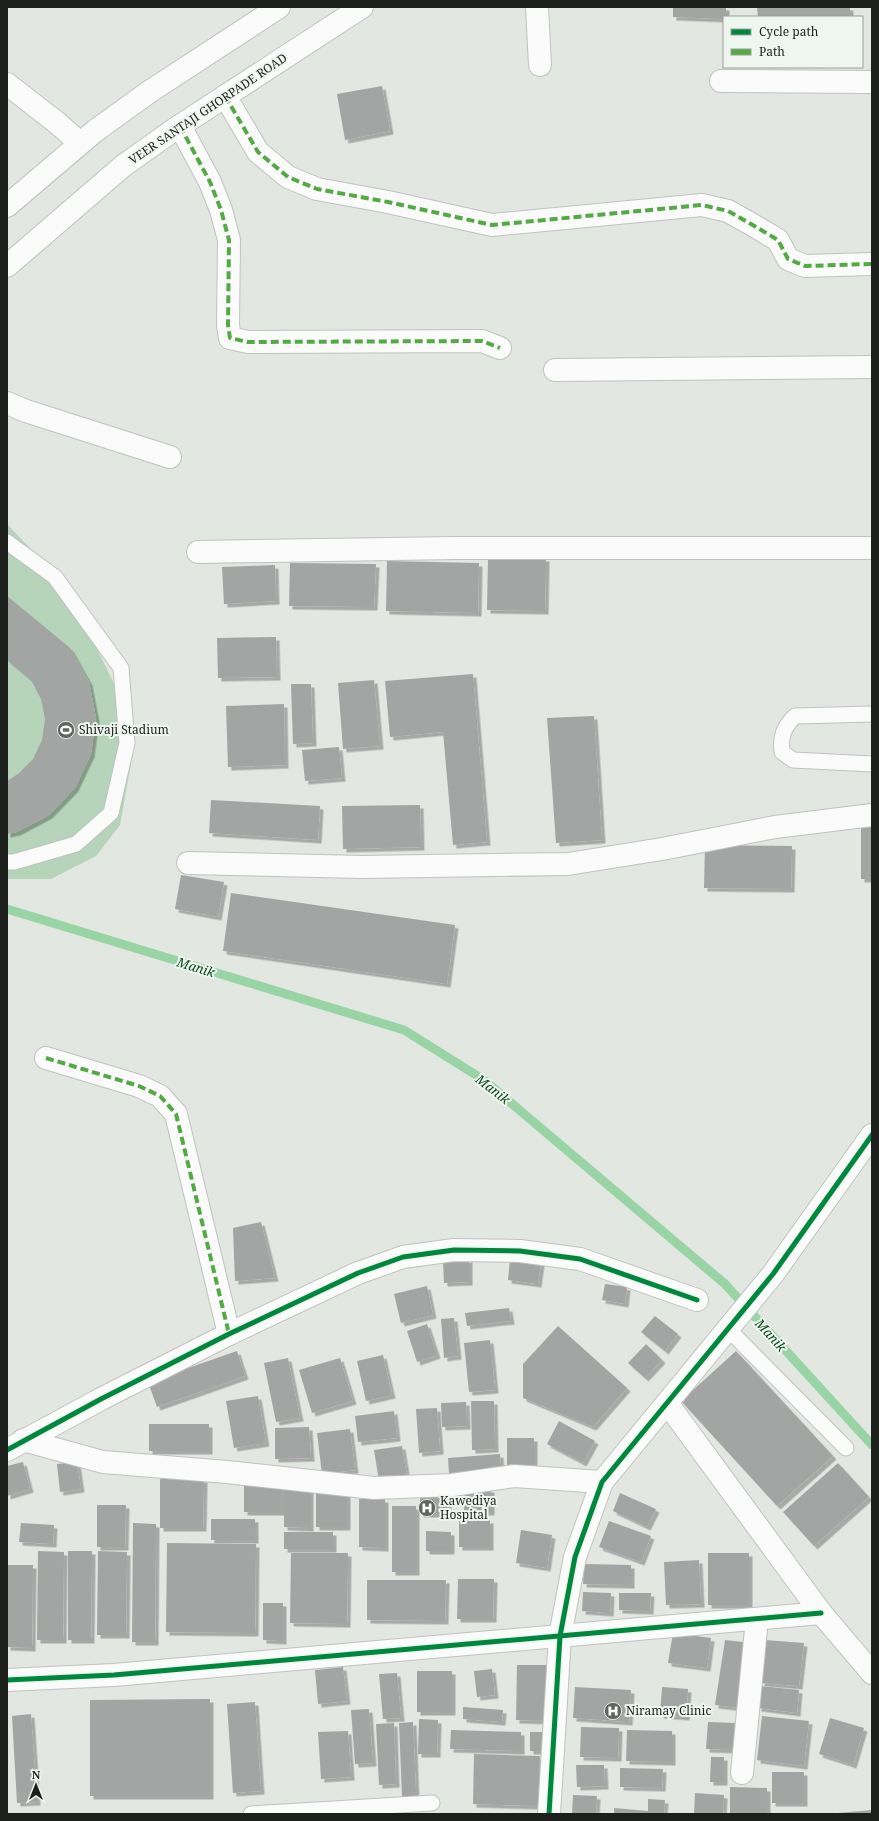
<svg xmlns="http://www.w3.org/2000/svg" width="879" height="1821" font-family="'Noto Serif',serif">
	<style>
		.green { fill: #b5d4ba }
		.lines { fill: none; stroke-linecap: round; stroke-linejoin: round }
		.stream { stroke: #99d4a5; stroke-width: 9 }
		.building { fill: #a3a5a4; filter: url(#shadow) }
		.service-casing { stroke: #bfc3bf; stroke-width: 17 }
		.minor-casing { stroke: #bfc3bf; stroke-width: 24 }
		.secondary-casing { stroke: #bfc3bf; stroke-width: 24 }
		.service { stroke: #fbfbfb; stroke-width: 15 }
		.minor { stroke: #fbfbfb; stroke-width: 22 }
		.secondary { stroke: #fbfbfb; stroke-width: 22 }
		.quiet { stroke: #52aa43; stroke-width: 4; stroke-dasharray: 8 4; stroke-linecap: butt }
		.cycleway-casing { stroke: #eef6ef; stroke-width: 8 }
		.cycleway { stroke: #00873e; stroke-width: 5 }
		.labels { text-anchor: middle; stroke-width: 4; stroke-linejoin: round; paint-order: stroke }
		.street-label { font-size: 12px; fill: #1c1f1c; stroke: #eef6ef }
		.poi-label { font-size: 12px; fill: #1c1f1c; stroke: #eef6ef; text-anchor: start }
		.water-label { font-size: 13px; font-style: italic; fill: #08471e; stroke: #eef6ef }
	</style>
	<defs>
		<filter id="shadow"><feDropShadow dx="3.5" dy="3.5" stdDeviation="0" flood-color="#0004"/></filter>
	</defs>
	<rect width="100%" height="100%" fill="#e2e7e2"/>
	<polygon class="green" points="7,524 42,561 85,624 120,696 131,764 120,825 96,856 51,879 7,879"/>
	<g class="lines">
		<polyline class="stream" points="7,909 404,1030 484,1080 725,1284 872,1445"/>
	</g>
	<g class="building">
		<polygon points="673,7 726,7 726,17 724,19 673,17"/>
		<polygon points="757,7 850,7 850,17 758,17"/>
		<polygon points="382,86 390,131 345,140 337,94"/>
		<polygon points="488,558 546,558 545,611 487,610"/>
		<polygon points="387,561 479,563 478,613 386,611"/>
		<polygon points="290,563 376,564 374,607 289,606"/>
		<polygon points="275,565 276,601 224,604 222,567"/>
		<polygon points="7,596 70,648 89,682 96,718 91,754 75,788 49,815 17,832 7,834 7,781 18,774 33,759 42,740 45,719 41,699 31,680 7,660"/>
		<polygon points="276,637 277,677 218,678 217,638"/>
		<polygon points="473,674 487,842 453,845 443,732 390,737 385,681"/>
		<polygon points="374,680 380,746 343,749 338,683"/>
		<polygon points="291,684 311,684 313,743 293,744"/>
		<polygon points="284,704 285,765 228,767 226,706"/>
		<polygon points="594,716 602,840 556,843 547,718"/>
		<polygon points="339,747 342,778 305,781 302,750"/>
		<polygon points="211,800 320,806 318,840 209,833"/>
		<polygon points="420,805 421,847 343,849 342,806"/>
		<polygon points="872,827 872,879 861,879 861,828"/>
		<polygon points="705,845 792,846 791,889 704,888"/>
		<polygon points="181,875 224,882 218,917 175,909"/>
		<polygon points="231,893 455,925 447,984 223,951"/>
		<polygon points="261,1222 275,1278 235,1281 233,1228"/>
		<polygon points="469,1259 469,1282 444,1283 443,1261"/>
		<polygon points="510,1259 541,1262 538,1284 508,1280"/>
		<polygon points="605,1284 627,1287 625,1304 602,1300"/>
		<polygon points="427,1286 433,1315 401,1323 394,1294"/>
		<polygon points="509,1308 511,1321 467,1326 465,1313"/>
		<polygon points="655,1316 678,1334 665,1351 641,1332"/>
		<polygon points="454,1318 458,1356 444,1358 441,1319"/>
		<polygon points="427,1324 437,1355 417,1362 407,1331"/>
		<polygon points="558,1326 627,1388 593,1427 523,1398 523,1364"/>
		<polygon points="490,1340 495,1390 469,1392 464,1343"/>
		<polygon points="646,1344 662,1360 645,1378 628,1363"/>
		<polygon points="237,1351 245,1376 157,1407 148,1382"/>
		<polygon points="736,1351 833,1456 777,1506 681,1401"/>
		<polygon points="383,1355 392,1395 366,1401 357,1361"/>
		<polygon points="288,1358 300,1418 276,1422 264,1363"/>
		<polygon points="340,1358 353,1401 312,1413 299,1370"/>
		<polygon points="258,1396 266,1443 234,1448 226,1401"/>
		<polygon points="471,1401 494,1401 495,1449 472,1450"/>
		<polygon points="466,1402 467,1426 442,1427 441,1403"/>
		<polygon points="437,1408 440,1451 419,1453 416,1409"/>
		<polygon points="394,1411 397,1438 358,1442 355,1416"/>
		<polygon points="559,1421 595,1441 583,1463 547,1444"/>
		<rect x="149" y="1424" width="60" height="27"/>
		<polygon points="309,1427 311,1458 275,1459 275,1428"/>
		<polygon points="350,1429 355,1470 322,1474 317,1433"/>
		<rect x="507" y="1438" width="27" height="29"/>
		<polygon points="402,1446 407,1477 379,1481 374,1450"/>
		<polygon points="500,1454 501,1471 449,1474 448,1458"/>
		<polygon points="23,1462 30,1489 7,1496 7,1466"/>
		<polygon points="77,1462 81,1489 60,1492 57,1464"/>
		<polygon points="838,1463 869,1497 814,1546 783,1512"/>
		<polygon points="160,1479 204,1479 203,1528 160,1528"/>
		<rect x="244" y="1480" width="37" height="32"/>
		<polygon points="284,1488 310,1488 310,1528 284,1527"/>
		<rect x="316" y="1489" width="31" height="38"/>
		<polygon points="465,1489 491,1489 491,1512 464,1511"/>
		<rect x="420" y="1491" width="28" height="23"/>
		<polygon points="620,1493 656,1509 647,1527 613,1511"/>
		<polygon points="359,1499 385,1499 385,1548 359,1547"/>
		<polygon points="97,1505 126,1505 125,1547 97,1547"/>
		<rect x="392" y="1506" width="24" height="66"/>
		<rect x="211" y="1519" width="44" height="21"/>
		<polygon points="459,1519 490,1520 490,1547 459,1547"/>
		<polygon points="609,1521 651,1536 641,1562 599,1547"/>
		<polygon points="21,1523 54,1525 53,1544 19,1542"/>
		<polygon points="133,1523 156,1524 155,1642 132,1642"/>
		<polygon points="521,1530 552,1535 547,1568 516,1563"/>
		<polygon points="426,1531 451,1532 451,1551 426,1551"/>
		<rect x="284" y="1532" width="49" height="17"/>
		<polygon points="167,1543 256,1544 255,1633 166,1632"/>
		<polygon points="38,1551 64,1552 63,1640 37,1640"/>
		<polygon points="68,1551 92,1551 91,1640 68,1640"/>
		<polygon points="98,1551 127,1552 126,1635 97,1635"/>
		<polygon points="291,1553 348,1553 347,1624 290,1623"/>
		<rect x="708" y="1553" width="41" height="52"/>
		<polygon points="699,1560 701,1604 666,1605 664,1562"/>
		<polygon points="584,1564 631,1565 631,1585 583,1584"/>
		<polygon points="7,1565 33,1565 32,1648 7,1647"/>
		<polygon points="458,1579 494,1579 493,1619 457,1619"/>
		<polygon points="367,1580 446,1580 445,1621 367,1620"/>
		<polygon points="583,1592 611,1593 610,1613 582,1611"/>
		<polygon points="619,1593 651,1593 650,1611 619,1610"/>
		<polygon points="263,1603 283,1603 283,1641 263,1640"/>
		<polygon points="673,1633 711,1638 707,1668 668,1663"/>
		<polygon points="725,1640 751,1643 741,1708 715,1705"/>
		<polygon points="765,1640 804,1643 799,1686 761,1683"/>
		<polygon points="517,1665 550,1665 550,1721 516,1720"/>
		<polygon points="343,1667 347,1701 318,1704 315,1670"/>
		<polygon points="492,1669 495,1695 477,1697 474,1671"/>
		<rect x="417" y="1671" width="35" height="41"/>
		<polygon points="397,1673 401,1718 383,1719 379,1674"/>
		<polygon points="760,1686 799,1690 797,1713 758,1708"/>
		<polygon points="575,1687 631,1690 629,1722 573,1718"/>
		<polygon points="662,1687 688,1689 686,1717 660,1715"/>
		<polygon points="210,1699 210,1796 90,1796 90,1700"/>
		<polygon points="255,1702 261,1791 233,1793 227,1704"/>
		<polygon points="463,1707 503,1710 502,1722 463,1719"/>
		<polygon points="369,1709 373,1763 355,1764 351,1710"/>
		<polygon points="31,1714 37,1802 17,1803 12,1716"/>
		<polygon points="762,1716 809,1721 804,1766 757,1760"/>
		<polygon points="830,1718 864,1728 853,1765 819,1754"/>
		<polygon points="419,1719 438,1720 437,1754 418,1754"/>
		<polygon points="413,1722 416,1796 402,1797 399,1723"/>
		<polygon points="708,1722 736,1723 735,1750 706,1749"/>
		<polygon points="394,1723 396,1784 379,1785 376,1724"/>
		<polygon points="581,1727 619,1728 618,1758 580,1757"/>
		<polygon points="451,1730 521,1732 521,1751 450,1749"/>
		<polygon points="627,1730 672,1731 672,1762 626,1761"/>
		<polygon points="348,1731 351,1777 321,1779 318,1732"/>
		<rect x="530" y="1732" width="19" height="19"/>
		<polygon points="474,1754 540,1756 538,1806 473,1804"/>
		<polygon points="711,1757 724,1757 724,1782 710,1782"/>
		<polygon points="576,1765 604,1765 605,1786 577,1787"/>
		<polygon points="620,1768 663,1769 662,1788 620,1787"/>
		<rect x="772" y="1772" width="32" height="31"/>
		<polygon points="730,1787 767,1788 767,1814 730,1814"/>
		<polygon points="695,1793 724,1795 723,1814 694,1814"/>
		<polygon points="573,1795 597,1796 596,1814 572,1814"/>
		<polygon points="648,1799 665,1800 664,1814 614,1814 614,1808 648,1811"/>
		<polygon points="872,1810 872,1814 837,1814 837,1813"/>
	</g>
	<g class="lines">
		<defs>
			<g id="service">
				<polyline points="7,542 55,577 121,668 127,743 111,813 76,844 14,862 7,862"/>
				<path d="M872 714 795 716C784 727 780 736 782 752L793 760 872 764"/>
				<polyline points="728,1329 846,1448"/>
				<polyline points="251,1814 432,1803"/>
			</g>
			<g id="minor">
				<polyline points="537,7 540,65"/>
				<polyline points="721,81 872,82"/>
				<polyline points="7,84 56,122 80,143"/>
				<polyline points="225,96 258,152 288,177 317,189 388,202 492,225 702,205 728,211 751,224 778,240 788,259 805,266 872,264"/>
				<polyline points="180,126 210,182 221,210 229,240 228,325 230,338 248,342 482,341 500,348"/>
				<polyline points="555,370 872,367"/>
				<polyline points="7,403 26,411 170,457"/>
				<polyline points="198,552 454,548 872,548"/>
				<polyline points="188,863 362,867 568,864 662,849 775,827 872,815"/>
				<polyline points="46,1058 139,1086 160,1096 176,1114 229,1334"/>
				<polyline points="667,1403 821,1613 872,1673"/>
				<polyline points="23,1440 103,1462 227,1472 374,1488 452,1485 514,1476 602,1482"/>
				<polyline points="7,1450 101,1399 229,1334 358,1273 403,1257 454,1250 520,1251 580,1259 697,1300"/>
				<polyline points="7,1680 114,1675 821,1613"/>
				<polyline points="742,1773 757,1619"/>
				<polyline points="549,1814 560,1636 575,1557 602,1482 773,1274 872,1135"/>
			</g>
			<g id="secondary">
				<polyline points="7,206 95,131 149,92 279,7"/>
				<polyline points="7,266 123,166 175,129 362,7"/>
			</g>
		</defs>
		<use href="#service" class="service-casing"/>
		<use href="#minor" class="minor-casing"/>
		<use href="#secondary" class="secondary-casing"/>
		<use href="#service" class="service"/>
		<use href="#minor" class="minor"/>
		<use href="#secondary" class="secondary"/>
		<g class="quiet">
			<polyline points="225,96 258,152 288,177 317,189 388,202 492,225 702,205 728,211 751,224 778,240 788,259 805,266 872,264"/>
			<polyline points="180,126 210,182 221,210 229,240 228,325 230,338 248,342 482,341 500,348"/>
			<polyline points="46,1058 139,1086 160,1096 176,1114 229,1334"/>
		</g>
		<defs>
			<g id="cycleway">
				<polyline points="7,1450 101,1399 229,1334 358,1273 403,1257 454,1250 520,1251 580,1259 697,1300"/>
				<polyline points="7,1680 114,1675 821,1613"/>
				<polyline points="549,1814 560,1636 575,1557 602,1482 773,1274 872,1135"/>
			</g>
		</defs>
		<use href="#cycleway" class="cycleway-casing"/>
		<use href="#cycleway" class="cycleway"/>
	</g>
	<defs>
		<symbol id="stadium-disc" viewBox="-11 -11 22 22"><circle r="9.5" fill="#616561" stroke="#eef6ef"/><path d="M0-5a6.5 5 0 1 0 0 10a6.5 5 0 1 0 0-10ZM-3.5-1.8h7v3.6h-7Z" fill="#fff"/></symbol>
		<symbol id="hospital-disc" viewBox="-11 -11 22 22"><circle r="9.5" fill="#616561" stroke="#eef6ef"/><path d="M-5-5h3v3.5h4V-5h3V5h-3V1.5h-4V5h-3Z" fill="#fff"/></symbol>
	</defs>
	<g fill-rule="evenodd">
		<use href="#stadium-disc" x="56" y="720" width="20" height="20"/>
		<use href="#hospital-disc" x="417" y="1498" width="20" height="20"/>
		<use href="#hospital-disc" x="603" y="1701" width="20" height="20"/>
	</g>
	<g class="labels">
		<g class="street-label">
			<text transform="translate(208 109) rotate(-34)" y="4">VEER SANTAJI GHORPADE ROAD</text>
		</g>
		<g class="poi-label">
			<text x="79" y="734">Shivaji Stadium</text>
			<text x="440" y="1505">Kawediya<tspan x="440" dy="14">Hospital</tspan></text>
			<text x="626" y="1715">Niramay Clinic</text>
		</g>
		<g class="water-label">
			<text transform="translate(196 967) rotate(17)" y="5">Manik</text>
			<text transform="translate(493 1089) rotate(38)" y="5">Manik</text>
			<text transform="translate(771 1335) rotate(48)" y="5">Manik</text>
		</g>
	</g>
	<rect width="879" height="1821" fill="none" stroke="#1c1f1c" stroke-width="16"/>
	<rect x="723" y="16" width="140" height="52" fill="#eef6ef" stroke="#9aa09b"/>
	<rect x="731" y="29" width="20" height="6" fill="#00873e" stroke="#9aa09b"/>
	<text x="759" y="36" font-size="12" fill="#1c1f1c">Cycle path</text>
	<rect x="731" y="49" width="20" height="6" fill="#52aa43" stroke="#9aa09b"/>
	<text x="759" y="56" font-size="12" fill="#1c1f1c">Path</text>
	<g transform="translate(36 1785)" stroke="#eef6ef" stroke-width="3" paint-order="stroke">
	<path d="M0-3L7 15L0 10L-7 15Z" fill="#1c1f1c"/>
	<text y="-6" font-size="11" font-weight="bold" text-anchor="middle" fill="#1c1f1c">N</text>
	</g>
</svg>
